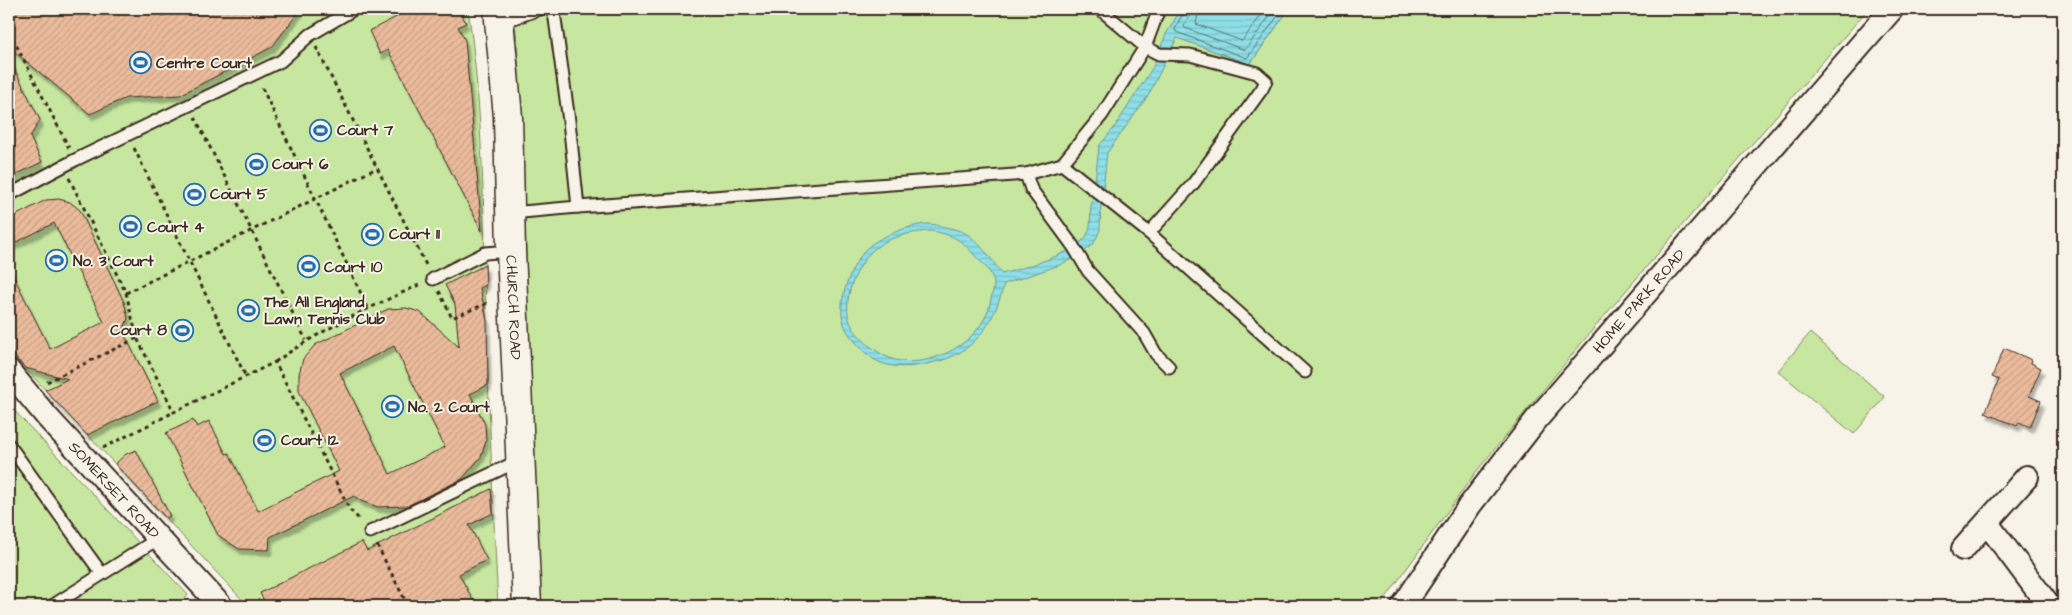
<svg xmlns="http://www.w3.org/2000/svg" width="2072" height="615" font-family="'Architects Daughter',sans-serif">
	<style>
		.green { fill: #c7e7a0; stroke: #81885f }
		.water { fill: url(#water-rules); stroke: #6d9797; fill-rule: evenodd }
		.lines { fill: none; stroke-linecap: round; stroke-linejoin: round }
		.shore { stroke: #5c726f; stroke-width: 1 }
		.building { fill: url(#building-hatch); stroke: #3b2a1e; fill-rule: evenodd; filter: url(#shadow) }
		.lane-casing { stroke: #3b2a1e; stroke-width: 15 }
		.street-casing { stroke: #3b2a1e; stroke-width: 26 }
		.secondary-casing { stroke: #3b2a1e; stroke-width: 31 }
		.path { stroke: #3b2a1e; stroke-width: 3; stroke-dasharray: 4 4; stroke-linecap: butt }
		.lane { stroke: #f7f3e8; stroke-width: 11 }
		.street { stroke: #f7f3e8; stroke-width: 22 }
		.secondary { stroke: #f7f3e8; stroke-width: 28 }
		.labels { text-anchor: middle; stroke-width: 4; stroke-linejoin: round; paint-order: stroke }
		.poi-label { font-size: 15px; font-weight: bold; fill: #3b2a1e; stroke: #f7f3e8; text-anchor: start }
		.street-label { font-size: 15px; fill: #3b2a1e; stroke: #f7f3e8 }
	</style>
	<defs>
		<pattern id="water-rules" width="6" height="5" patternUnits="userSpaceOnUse" patternTransform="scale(1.25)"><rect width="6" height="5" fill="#8edfe8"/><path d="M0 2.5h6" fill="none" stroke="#7bc0c7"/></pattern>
		<pattern id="building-hatch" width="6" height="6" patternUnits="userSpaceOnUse" patternTransform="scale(1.25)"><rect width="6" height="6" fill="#ebbb9c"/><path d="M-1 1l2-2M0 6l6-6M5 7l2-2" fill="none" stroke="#caa186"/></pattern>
		<filter id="shadow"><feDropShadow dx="3" dy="5.5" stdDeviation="1" flood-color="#0004"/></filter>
	</defs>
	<rect width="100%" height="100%" fill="#f7f3e8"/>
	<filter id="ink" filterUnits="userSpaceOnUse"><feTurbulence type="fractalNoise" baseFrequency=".02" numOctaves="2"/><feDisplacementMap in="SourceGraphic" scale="10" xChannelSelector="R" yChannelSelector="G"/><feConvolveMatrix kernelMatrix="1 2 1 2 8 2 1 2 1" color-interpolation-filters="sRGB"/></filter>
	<g filter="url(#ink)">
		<g class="green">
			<path d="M9 9H468C483 110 484 212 486 315 489 412 493 509 498 606H248L9 351Z"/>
			<polygon points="513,9 1181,9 1167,34 1250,64 1289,9 1868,9 1594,328 1475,473 1380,606 540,606 529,345 522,128 517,40"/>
			<polygon points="1810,333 1885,397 1854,434 1778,371"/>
			<polygon points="9,405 188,595 179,606 9,606"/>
		</g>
		<path class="water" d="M1181 9H1289L1250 64 1177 38 1148 96 1107 153 1103 190 1101 201 1100 230 1094 243 1083 253 1060 265 1004 284C996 318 978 349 943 360 913 368 881 374 859 346 854 340 846 332 844 324 839 309 843 294 848 280 852 269 858 259 865 250 877 237 909 225 927 224 934 224 942 226 949 228 956 229 965 232 970 236 983 247 993 261 1002 274 1023 267 1079 254 1088 233 1093 222 1088 210 1093 199L1099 146 1114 128 1153 67 1166 34ZM931 231C953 235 961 239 975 256 983 264 993 272 994 284 994 288 992 294 991 299 990 303 989 309 987 313 974 346 929 368 895 360 878 355 850 334 848 314 845 294 857 267 871 252 886 237 911 232 931 231Z"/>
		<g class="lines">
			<g class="shore">
				<polyline points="1185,9 1175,29 1176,32 1247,58 1283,9"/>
				<polyline points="1191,9 1190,15 1184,26 1185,28 1245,50 1275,9"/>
				<polyline points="1199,9 1196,24 1242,41 1266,9"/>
			</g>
		</g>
		<g class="building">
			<polygon points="9,9 159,9 163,16 178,9 301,9 272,47 180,95 126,98 90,114 9,47"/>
			<polygon points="396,9 459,9 466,23 458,27 465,40 482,231 388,50 380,54 369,31 400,15"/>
			<polygon points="9,58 40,120 30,137 42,162 9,178"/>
			<polygon points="59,199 70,202 80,210 124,302 128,318 123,332 158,401 87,435 45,390 68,379 25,368 15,357 9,346 9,267 50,349 104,322 54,223 9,246 9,219 46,200"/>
			<path d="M485 265 486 285 480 288 487 321 488 385 470 394 485 424 486 441 481 457 462 479 407 506 378 507 361 501 354 496 270 537 269 550 239 549 218 535 166 433 193 420 197 427 209 421 226 454 229 453 258 511 339 471 299 391V374L303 359 315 345 388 309 406 308 420 312 459 347 455 304 445 285ZM394 346 445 447 390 474 340 373Z"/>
			<polygon points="2004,348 2032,360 2031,363 2041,368 2029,396 2041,401 2030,427 2019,422 2017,426 1985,413 1999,380 1992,377"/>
			<polygon points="136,450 170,516 166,518 115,464 126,454"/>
			<polygon points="491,489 493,513 469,525 487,560 459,574 476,606 266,606 260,593 362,542 367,551"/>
		</g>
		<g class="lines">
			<defs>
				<g id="lane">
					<polyline points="1100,9 1145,47 1159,54 1190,55 1257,73 1266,81 1262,89 1193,184 1149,233"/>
					<polyline points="500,21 514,18 540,9"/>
					<polyline points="1062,164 1102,115 1145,47 1159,9"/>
					<polyline points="1026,174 1031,189 1073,246 1088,271 1144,333 1156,354 1169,367"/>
					<polyline points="9,195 75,160 281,61 310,35 354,9"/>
					<polyline points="578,207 1026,174 1062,164 1149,233 1305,372"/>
					<polyline points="511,213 578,207 569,121 555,19 552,9"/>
					<polyline points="433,279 485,253 511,251"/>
					<polyline points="9,445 102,574"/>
					<polyline points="370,532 520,460"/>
					<polyline points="52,606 159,538"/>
				</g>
				<g id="street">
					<path id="s1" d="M9 371 48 418 221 606"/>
					<polyline points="1987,523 2049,606"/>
					<polyline points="1963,549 2027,477"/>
					<path id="s2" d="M1403 606 1470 505 1536 420 1892 9"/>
				</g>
				<g id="secondary">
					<path id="s3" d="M498 9 508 117 511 251 527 606"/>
				</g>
			</defs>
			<use href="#lane" class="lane-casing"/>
			<use href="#street" class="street-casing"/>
			<use href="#secondary" class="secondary-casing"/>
			<g class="path">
				<polyline points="9,31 69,148"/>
				<polyline points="316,47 426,265"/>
				<polyline points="262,88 368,308"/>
				<polyline points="195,117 306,340"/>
				<polyline points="134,148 246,377"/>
				<polyline points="69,178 126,293 137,338 174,412 275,362 350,510 361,521"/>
				<polyline points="439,291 452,318 490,302"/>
				<polyline points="126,293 377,168"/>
				<path d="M275 362C320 330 369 308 419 285"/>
				<polyline points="47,382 137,338"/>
				<polyline points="103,448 174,412"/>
				<polyline points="377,545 408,606"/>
			</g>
			<use href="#lane" class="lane"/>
			<use href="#street" class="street"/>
			<use href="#secondary" class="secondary"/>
		</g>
	</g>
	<defs>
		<symbol id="stadium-ring" viewBox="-11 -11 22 22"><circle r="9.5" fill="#f7f3e8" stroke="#1f6fb2" stroke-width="1.5"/><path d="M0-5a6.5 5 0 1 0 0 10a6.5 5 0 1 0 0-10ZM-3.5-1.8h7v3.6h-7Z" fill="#1f6fb2"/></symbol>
	</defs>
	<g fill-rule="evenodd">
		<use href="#stadium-ring" x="128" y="50" width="25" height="25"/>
		<use href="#stadium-ring" x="308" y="118" width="25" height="25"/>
		<use href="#stadium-ring" x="244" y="152" width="25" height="25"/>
		<use href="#stadium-ring" x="182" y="182" width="25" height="25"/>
		<use href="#stadium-ring" x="118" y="214" width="25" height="25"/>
		<use href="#stadium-ring" x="360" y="222" width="25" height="25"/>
		<use href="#stadium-ring" x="44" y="248" width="25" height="25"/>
		<use href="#stadium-ring" x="296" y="254" width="25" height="25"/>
		<use href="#stadium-ring" x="236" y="298" width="25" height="25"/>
		<use href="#stadium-ring" x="170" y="318" width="25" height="25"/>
		<use href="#stadium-ring" x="380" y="394" width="25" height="25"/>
		<use href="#stadium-ring" x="252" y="428" width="25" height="25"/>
	</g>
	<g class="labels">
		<g class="poi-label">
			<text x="156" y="68">Centre Court</text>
			<text x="337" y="135">Court 7</text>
			<text x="272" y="169">Court 6</text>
			<text x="210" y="199">Court 5</text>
			<text x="147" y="232">Court 4</text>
			<text x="389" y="239">Court 11</text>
			<text x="73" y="266">No. 3 Court</text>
			<text x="324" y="272">Court 10</text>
			<text x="264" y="307">The All England<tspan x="264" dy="17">Lawn Tennis Club</tspan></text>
			<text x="167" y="335" text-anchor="end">Court 8</text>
			<text x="408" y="412">No. 2 Court</text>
			<text x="281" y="445">Court 12</text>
		</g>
		<g class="street-label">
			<text dy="5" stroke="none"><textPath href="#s2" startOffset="386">HOME PARK ROAD</textPath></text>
			<text dy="5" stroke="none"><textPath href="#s3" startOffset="299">CHURCH ROAD</textPath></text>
			<text dy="5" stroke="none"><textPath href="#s1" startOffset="159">SOMERSET ROAD</textPath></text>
		</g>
	</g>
	<rect width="2072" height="615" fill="none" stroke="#f7f3e8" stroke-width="30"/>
	<rect x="15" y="15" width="2042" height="585" fill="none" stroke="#3b2a1e" stroke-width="2" filter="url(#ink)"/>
</svg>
